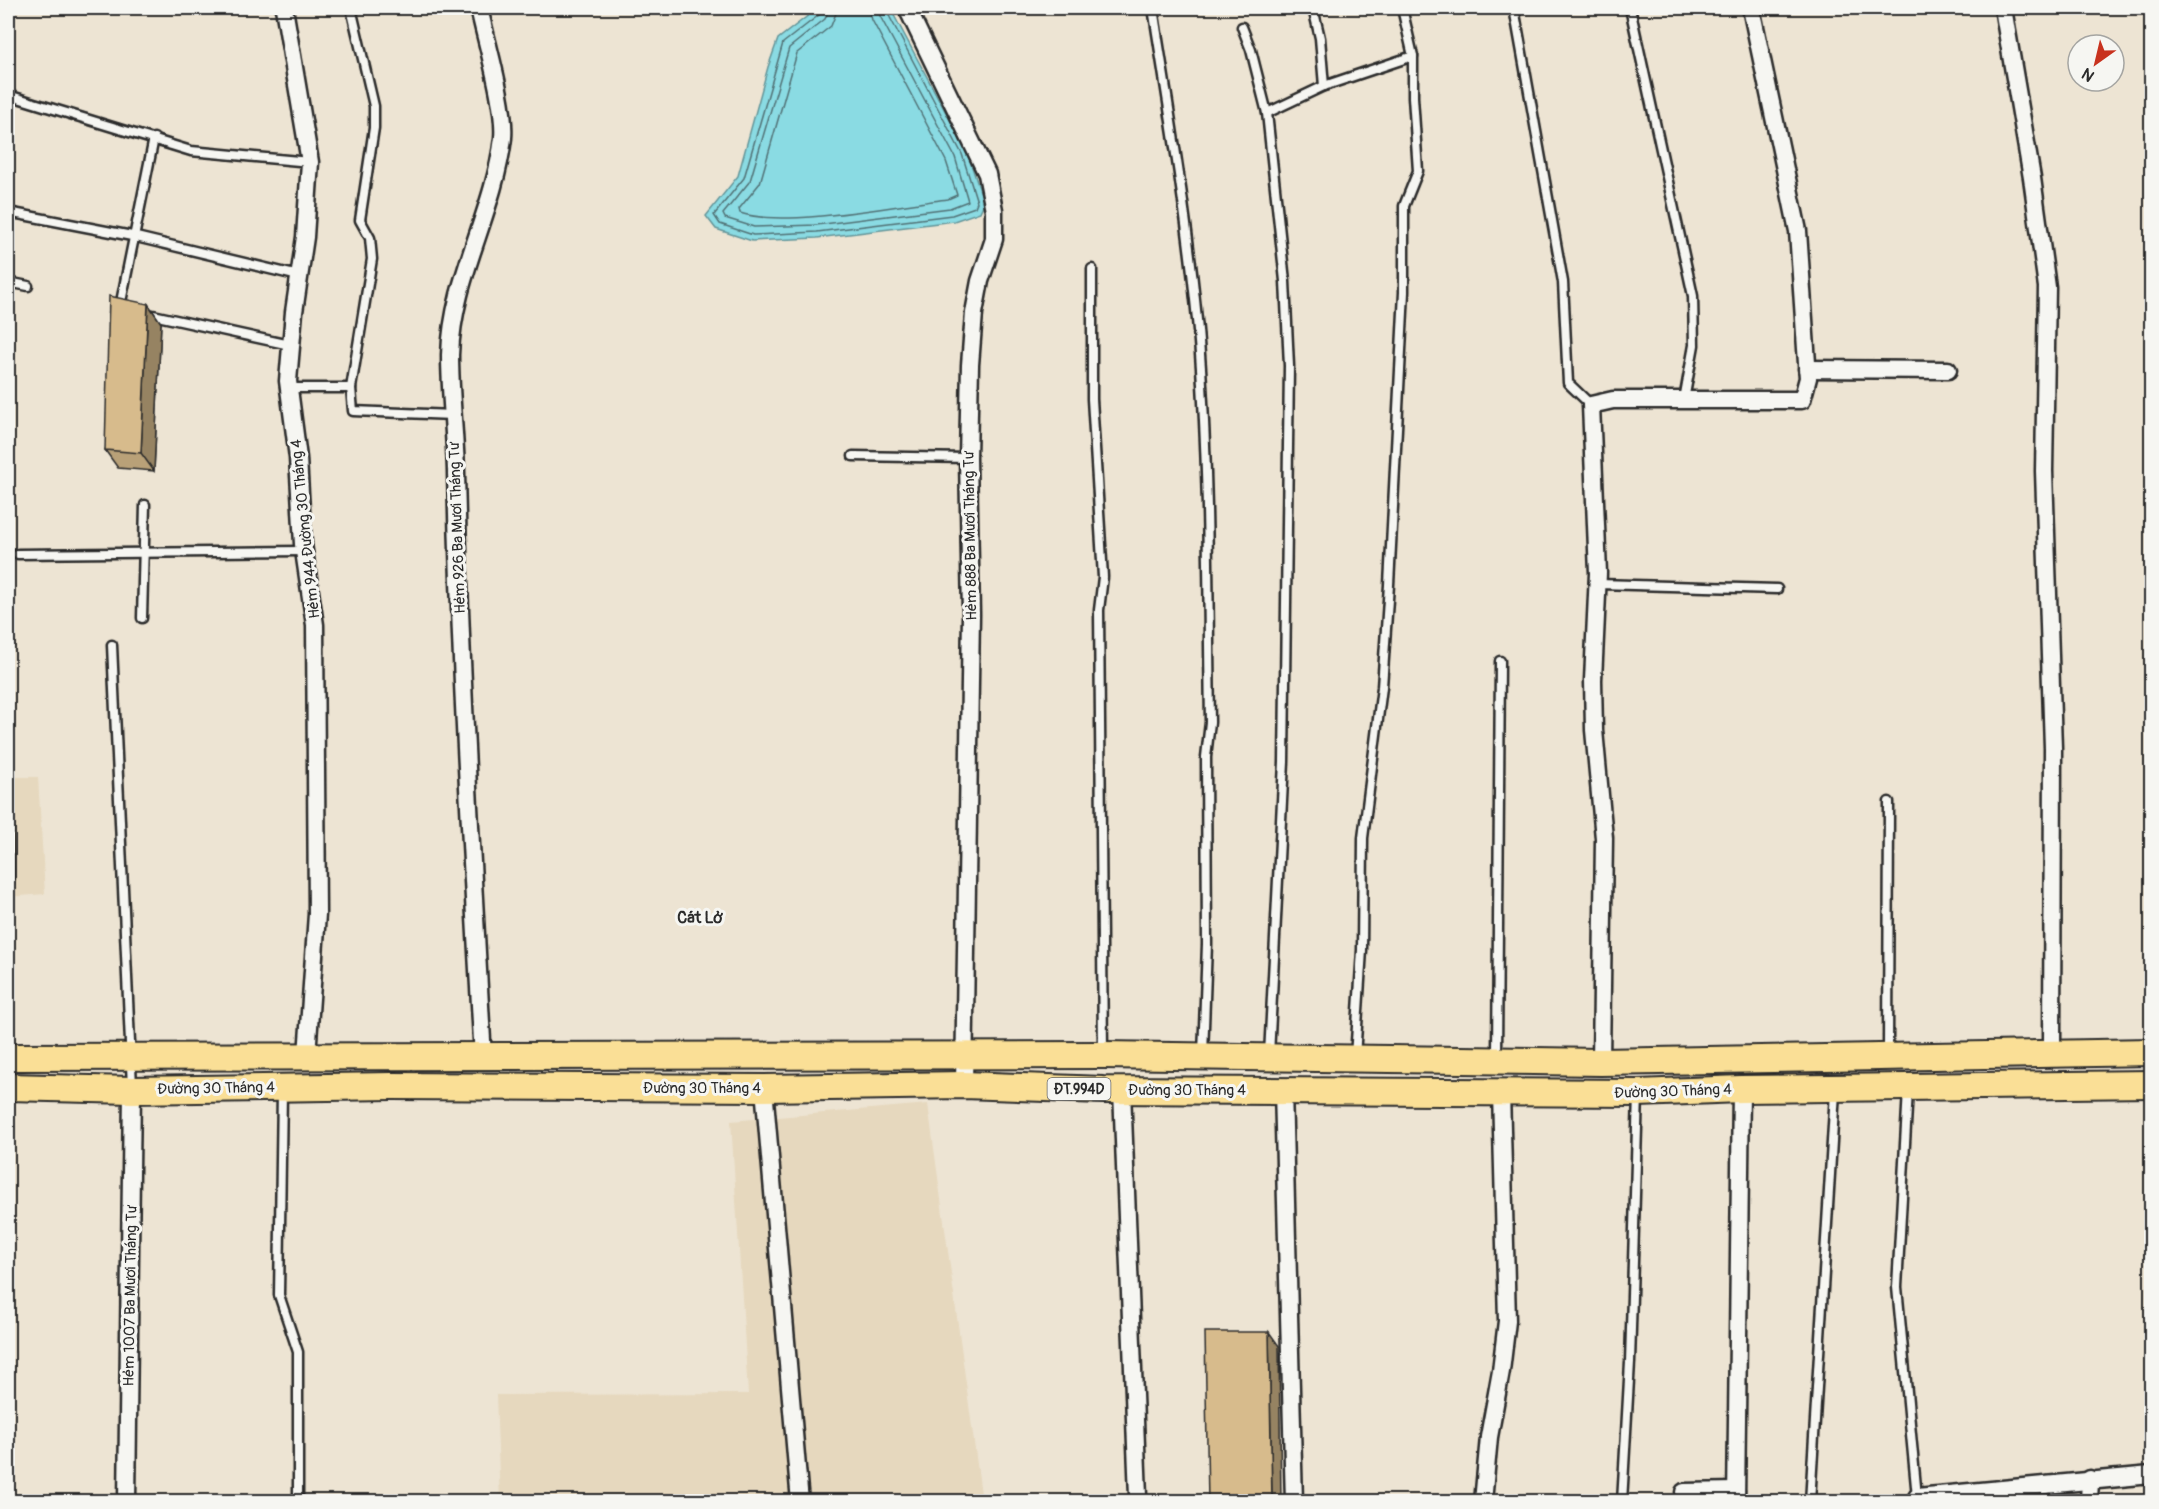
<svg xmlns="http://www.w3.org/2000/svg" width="2159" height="1509" font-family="Pangolin,sans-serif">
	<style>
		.built { fill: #e6d8be }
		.water { fill: #8adbe3; stroke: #649599; stroke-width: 1.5 }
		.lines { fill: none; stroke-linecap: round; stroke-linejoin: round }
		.shore { stroke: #517175; stroke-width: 1.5 }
		.lane-casing { stroke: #2b2b2b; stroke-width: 13 }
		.street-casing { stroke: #2b2b2b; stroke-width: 21 }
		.primary-casing { stroke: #2b2b2b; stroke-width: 30 }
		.lane { stroke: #f6f6f2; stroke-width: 8 }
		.street { stroke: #f6f6f2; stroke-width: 16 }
		.primary { stroke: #fadf96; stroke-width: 26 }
		.wall { fill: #b9a178; stroke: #2b2b2b; stroke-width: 1.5 }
		.shaded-wall { fill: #968362; stroke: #2b2b2b; stroke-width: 1.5 }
		.building { fill: #d7bb8c; stroke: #2b2b2b; stroke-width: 1.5 }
		.labels { text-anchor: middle; stroke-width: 6; stroke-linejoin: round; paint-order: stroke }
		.shield { fill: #f6f6f2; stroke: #686867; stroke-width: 1.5 }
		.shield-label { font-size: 14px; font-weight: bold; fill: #2b2b2b }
		.street-label { font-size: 15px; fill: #2b2b2b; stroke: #f6f6f2 }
		.neighbourhood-label { font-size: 16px; font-weight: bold; fill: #2b2b2b; stroke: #f6f6f2 }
	</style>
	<rect width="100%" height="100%" fill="#ede4d3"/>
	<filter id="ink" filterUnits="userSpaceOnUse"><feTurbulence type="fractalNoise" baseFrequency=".0167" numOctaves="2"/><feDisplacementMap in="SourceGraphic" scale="12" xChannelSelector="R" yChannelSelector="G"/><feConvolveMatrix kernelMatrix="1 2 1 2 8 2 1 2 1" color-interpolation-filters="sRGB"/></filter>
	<g filter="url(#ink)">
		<g class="built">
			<polygon points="8,777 38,777 45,894 8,897"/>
			<polygon points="928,1104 982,1501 500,1501 496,1395 748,1394 731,1121"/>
		</g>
		<polygon class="water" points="818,8 890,8 967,152 984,203 980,212 954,221 817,238 752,241 716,229 706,216 738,176 768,67 778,39"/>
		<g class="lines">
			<g class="shore">
				<polyline points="821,8 819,15 783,43 744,178 714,215 720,224 753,235 817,232 952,215 975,207 977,202 962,154 885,8"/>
				<polyline points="829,8 825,19 789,48 750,181 723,214 725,218 754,227 816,225 950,208 968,201 955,157 880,16 878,8"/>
				<path d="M838 8 831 26 797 53 760 183 739 209 740 213C785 228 897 205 948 199L957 195 946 161 872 20 869 8"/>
			</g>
			<defs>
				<g id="lane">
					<path d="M1153 8C1171 122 1191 238 1200 354 1209 477 1208 600 1210 722L1206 757 1207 944 1203 1055"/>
					<polyline points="1313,8 1320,38 1324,86"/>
					<polyline points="1514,8 1563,282 1568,383 1591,405"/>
					<polyline points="1630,8 1693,296 1694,345 1684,400"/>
					<polyline points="1242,27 1251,50 1267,113 1285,281 1289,366 1284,762 1269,1055"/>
					<polyline points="8,95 191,151 310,162"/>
					<polyline points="1267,113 1324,86 1413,56"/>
					<polyline points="8,212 132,236 299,276"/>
					<polyline points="1092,269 1092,399 1103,577 1099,610 1103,1052"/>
					<polyline points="8,282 28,286"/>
					<polyline points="120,307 154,138"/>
					<polyline points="144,313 290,345"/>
					<polyline points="289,388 351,388 353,411 453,415"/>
					<polyline points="351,388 372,259 370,238 360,220 374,128 374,106 351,8"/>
					<polyline points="853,456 968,458"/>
					<polyline points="18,554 304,551"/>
					<polyline points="1598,584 1777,589"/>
					<polyline points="142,618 145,505"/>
					<polyline points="112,645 132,1087"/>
					<polyline points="1888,1054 1889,802"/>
					<polyline points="1355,1057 1362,950 1363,838 1382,687 1389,585 1404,292 1404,206 1418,171 1413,97 1413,56 1402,8"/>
					<polyline points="1497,1057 1500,661"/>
					<polyline points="1908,1090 1897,1287 1917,1497"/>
					<polyline points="282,1091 279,1295 298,1352 298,1502"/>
					<polyline points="1622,1502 1630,1362 1638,1094"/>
					<polyline points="1810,1502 1835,1092"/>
				</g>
				<g id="street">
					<polyline points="284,8 310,162 305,237 294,312 288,381 298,458 303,544 315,625 317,914 307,1055"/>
					<path d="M479 8C486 41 506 107 503 138 494 213 452 279 450 355 450 394 455 433 456 472 460 668 472 863 483 1058"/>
					<polyline points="907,8 987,174 994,210 994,239 980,281 974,313 970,365 968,458 971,614 964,1085"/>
					<polyline points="2003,8 2032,178 2047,287 2044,471 2053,748 2052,1054"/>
					<polyline points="1807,369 1948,370"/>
					<polyline points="1601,1062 1604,838 1594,730 1593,680 1598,573 1591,405 1613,400 1802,400 1808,378 1798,231 1751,8"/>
					<polyline points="764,1088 800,1502"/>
					<polyline points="1122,1090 1138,1496"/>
					<polyline points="1283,1090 1294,1502"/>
					<polyline points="1684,1492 1736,1491"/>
					<polyline points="127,1502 132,1090"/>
					<polyline points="1483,1502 1489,1437 1501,1371 1507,1321 1501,1092"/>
					<polyline points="1736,1502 1741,1089"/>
					<polyline points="1917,1502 1917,1497 2151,1475"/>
					<polyline points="2089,1502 2090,1479"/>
				</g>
				<g id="primary">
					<polyline points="8,1057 1103,1055 1601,1062 2152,1052"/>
					<polyline points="8,1087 132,1090 392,1086 764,1088 964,1085 1103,1090 1638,1093 1741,1089 2152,1084"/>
				</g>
			</defs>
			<use href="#lane" class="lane-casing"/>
			<use href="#street" class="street-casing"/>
			<use href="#primary" class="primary-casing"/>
			<use href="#lane" class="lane"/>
			<use href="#street" class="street"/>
			<use href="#primary" class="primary"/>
		</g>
		<g class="wall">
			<polygon points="148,304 161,323 154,471 118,468 105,450"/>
			<polygon points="8,786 13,794 14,883 8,883"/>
		</g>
		<g class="shaded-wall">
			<polygon points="148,304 161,323 154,471 141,453"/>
			<polygon points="8,786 13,794 14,883 8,873"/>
			<polygon points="1269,1332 1279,1346 1281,1502 1272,1502"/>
		</g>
		<g class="building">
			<polygon points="109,296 148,304 141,453 105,450"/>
			<polygon points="1205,1332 1269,1332 1272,1502 1208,1502"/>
		</g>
	</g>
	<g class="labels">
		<rect class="shield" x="1047.5" y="1078" width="63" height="22" rx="4.5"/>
		<g class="shield-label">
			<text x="1079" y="1094">ĐT.994D</text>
		</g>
		<g class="street-label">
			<text transform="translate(457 528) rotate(-92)" y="5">Hẻm 926 Ba Mươi Tháng Tư</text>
			<text transform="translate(305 529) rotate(-96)" y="5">Hẻm 944 Đường 30 Tháng 4</text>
			<text transform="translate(970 536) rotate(-91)" y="5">Hẻm 888 Ba Mươi Tháng Tư</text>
			<text transform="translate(216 1088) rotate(-1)" y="5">Đường 30 Tháng 4</text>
			<text x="702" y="1093">Đường 30 Tháng 4</text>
			<text x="1187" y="1095">Đường 30 Tháng 4</text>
			<text transform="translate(1673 1091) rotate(-2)" y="5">Đường 30 Tháng 4</text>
			<text transform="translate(130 1296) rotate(-89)" y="5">Hẻm 1007 Ba Mươi Tháng Tư</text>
		</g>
		<g class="neighbourhood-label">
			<text x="700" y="923">Cát Lở</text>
		</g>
	</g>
	<rect width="2159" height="1509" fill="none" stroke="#f6f6f2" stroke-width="30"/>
	<rect x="15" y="15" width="2129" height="1479" fill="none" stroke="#2b2b2b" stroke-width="2" filter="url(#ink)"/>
	<g transform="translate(2096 63) rotate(214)"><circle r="28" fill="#f6f6f2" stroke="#a5a5a2" stroke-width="1.5"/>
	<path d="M0-4.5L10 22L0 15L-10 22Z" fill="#c8321e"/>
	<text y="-9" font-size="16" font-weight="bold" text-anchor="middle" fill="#2b2b2b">N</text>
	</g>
</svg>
